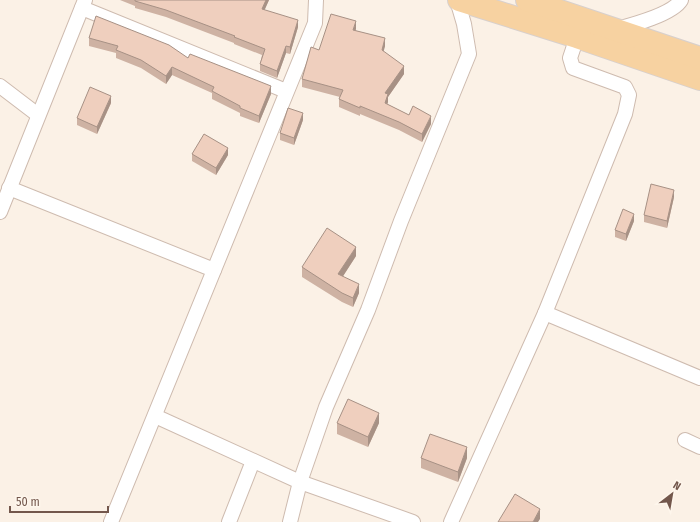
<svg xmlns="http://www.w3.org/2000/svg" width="700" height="522" font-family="'Fira Sans Condensed',sans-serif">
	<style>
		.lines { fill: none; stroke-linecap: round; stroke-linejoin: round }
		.minor-casing { stroke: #cebbaf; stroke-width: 16 }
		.primary-casing { stroke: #d8d0cd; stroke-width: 24 }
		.minor { stroke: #fff; stroke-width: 14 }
		.primary { stroke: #f7d2a1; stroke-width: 22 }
		.wall { fill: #ceb2a3 }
		.shaded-wall { fill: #a79185 }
		.building { fill: #efcfbe; stroke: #a79185 }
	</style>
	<rect width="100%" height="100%" fill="#fbf1e6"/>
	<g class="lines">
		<defs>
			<g id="minor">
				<polyline points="82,8 286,91"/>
				<path d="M617 29C632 25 673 14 681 0"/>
				<polyline points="0,86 38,115"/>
				<polyline points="9,188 214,270"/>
				<polyline points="0,212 85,0"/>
				<polyline points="545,313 700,378"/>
				<polyline points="155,416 300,482 413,522"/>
				<polyline points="685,440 700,447"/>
				<polyline points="111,522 315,23 316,0"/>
				<polyline points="229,522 253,461"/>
				<polyline points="290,522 300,482 326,407 368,310 401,221 469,54 464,24 457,0"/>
				<polyline points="451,522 545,313 625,114 629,95 625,87 573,68 570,58 577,37"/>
			</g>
			<g id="primary">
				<polyline points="459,0 577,37 700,79"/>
				<polyline points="527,0 700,58"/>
			</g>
		</defs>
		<use href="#minor" class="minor-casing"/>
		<use href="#primary" class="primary-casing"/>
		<use href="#minor" class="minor"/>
		<use href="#primary" class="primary"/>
	</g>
	<g class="wall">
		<polygon points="120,0 269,0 264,10 298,27 290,54 286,53 277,78 260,71 260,64 262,55 234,44 234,43 166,17 135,8 135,6"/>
		<polygon points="356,29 355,30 385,46 383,51 404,74 388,97 388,102 387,104 409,115 431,124 422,142 399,130 360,114 360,116 339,107 339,99 340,97 302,87 302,79 319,50"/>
		<polygon points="89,38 188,58 271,94 259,123 240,116 240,113 212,99 212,93 172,75 166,84 141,68 116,58 116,53 89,46"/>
		<polygon points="111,103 97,134 77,125 77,118"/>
		<polygon points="303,120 294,145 280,140 280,133"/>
		<polygon points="192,154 228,155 216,175 192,161"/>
		<polygon points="674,197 667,228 644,222 644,215"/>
		<polygon points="634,221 626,241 615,237 615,230"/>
		<polygon points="356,256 343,276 359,293 353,307 342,302 302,277 302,267"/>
		<polygon points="337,423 379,423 368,447 337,434"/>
		<polygon points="421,458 467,458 458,482 421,468"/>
	</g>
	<g class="shaded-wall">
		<polygon points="266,0 269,0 262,16 262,9"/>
		<polygon points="298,20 298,27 290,54 290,47"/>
		<polygon points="356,21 356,29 353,38 353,30"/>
		<polygon points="385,38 385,46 382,58 382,50"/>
		<polygon points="286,46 286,53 277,78 277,71"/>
		<polygon points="404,66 404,74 388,97 388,102 385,111 385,93"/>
		<polygon points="172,67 172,75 166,84 166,76"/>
		<polygon points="271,86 271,94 259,123 259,116"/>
		<polygon points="111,96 111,103 97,134 97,127"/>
		<polygon points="303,113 303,120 294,145 294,138"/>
		<polygon points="431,116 431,124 422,142 422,134"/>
		<polygon points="228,148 228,155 216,175 216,168"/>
		<polygon points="674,190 674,197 667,228 667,221"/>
		<polygon points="634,214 634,221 626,241 626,234"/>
		<polygon points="356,247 356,256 338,284 338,274"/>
		<polygon points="359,284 359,293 353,307 353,298"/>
		<polygon points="379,413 379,423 368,447 368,437"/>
		<polygon points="467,447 467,458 458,482 458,472"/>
		<polygon points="540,509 540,519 538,522 533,522"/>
	</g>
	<g class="building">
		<polygon points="135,0 266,0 262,9 298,20 290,47 286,46 277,71 260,64 265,49 234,37 235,36 166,10 135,1"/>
		<polygon points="331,14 356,21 353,30 385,38 382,50 404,66 385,93 388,94 385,103 409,115 413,106 431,116 422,134 399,122 360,106 360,108 339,99 343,90 302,79 311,47 319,50"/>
		<polygon points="96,16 169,45 188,58 190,54 271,86 259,116 240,108 240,106 212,91 214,87 172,67 166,76 141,60 116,50 118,46 89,38"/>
		<polygon points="90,87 111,96 97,127 77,118"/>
		<polygon points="288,108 303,113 294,138 280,133"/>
		<polygon points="204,134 228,148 216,168 192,154"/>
		<polygon points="651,184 674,190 667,221 644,215"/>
		<polygon points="623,209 634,214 626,234 615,230"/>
		<polygon points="327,228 356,247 338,274 359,284 353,298 342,293 302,267"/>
		<polygon points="348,399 379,413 368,437 337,423"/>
		<polygon points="430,434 467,447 458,472 421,458"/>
		<polygon points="515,494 540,509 533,522 498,522"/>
	</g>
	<g transform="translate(672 494) rotate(31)" stroke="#fef6ec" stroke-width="3" paint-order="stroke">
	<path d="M0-3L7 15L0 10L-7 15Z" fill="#73574c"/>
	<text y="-6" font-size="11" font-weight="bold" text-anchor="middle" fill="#73574c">N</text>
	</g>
	<path d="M10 506v6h98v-6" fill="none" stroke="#73574c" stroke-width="2"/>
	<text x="16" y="506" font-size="12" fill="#73574c" stroke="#fef6ec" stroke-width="3" paint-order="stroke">50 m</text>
</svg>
